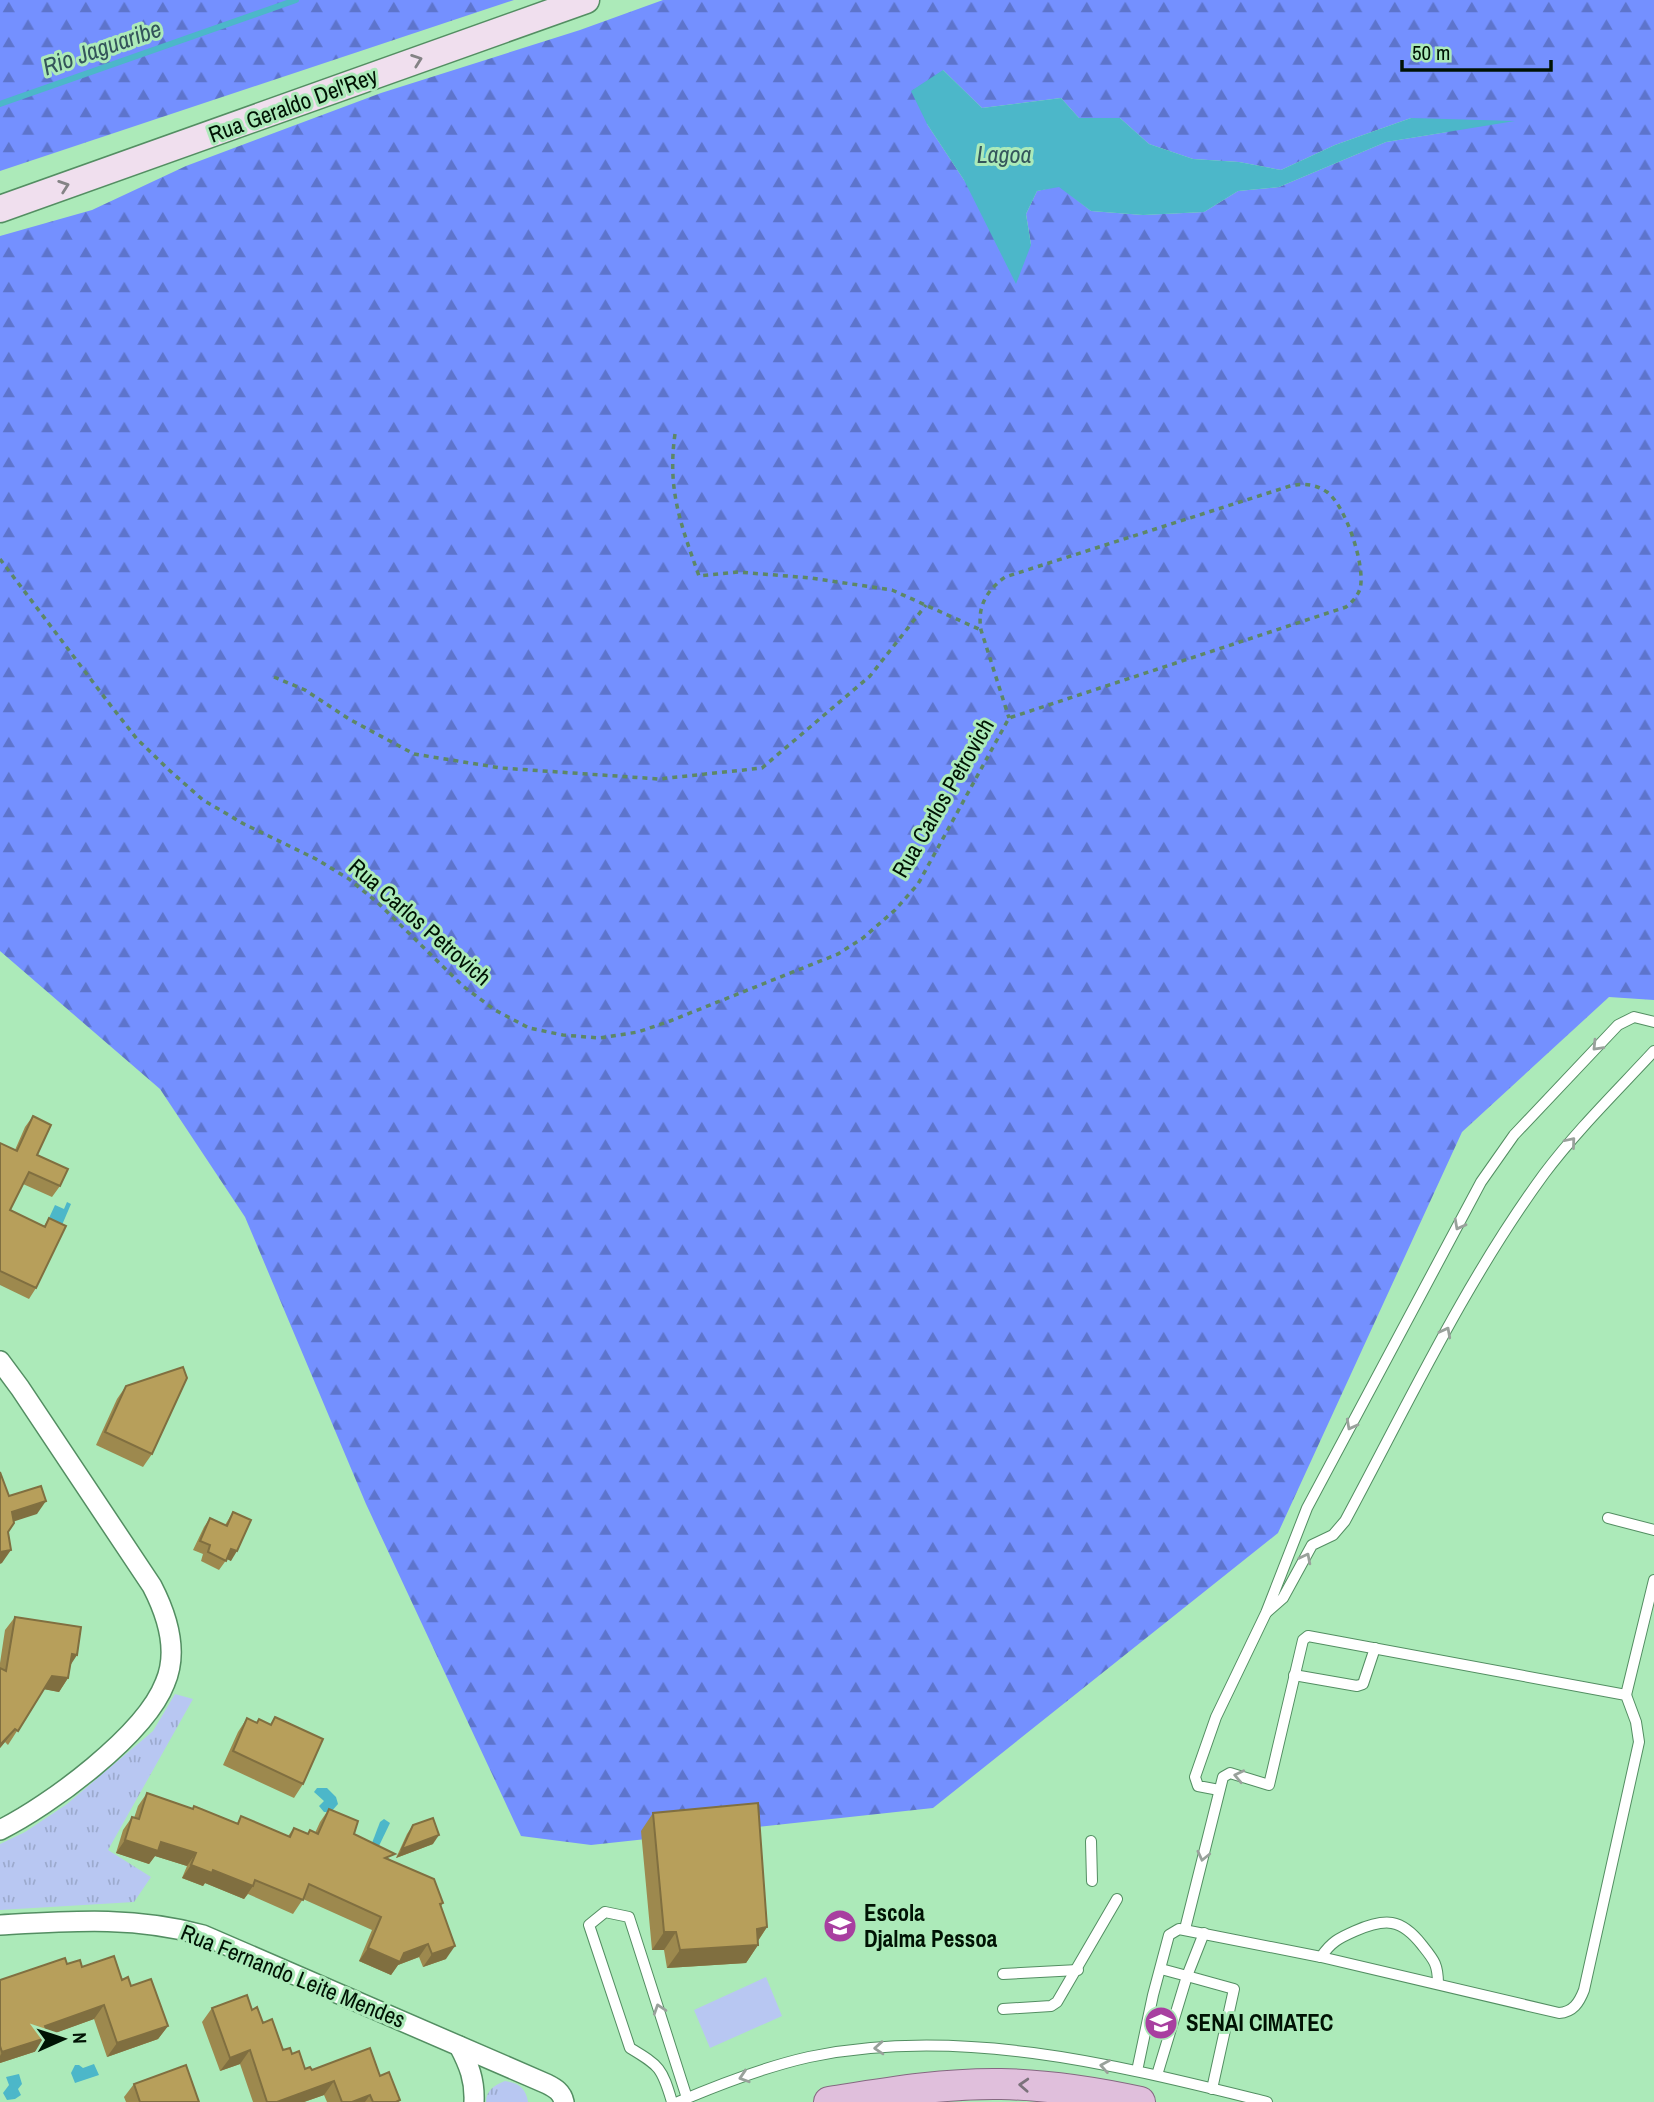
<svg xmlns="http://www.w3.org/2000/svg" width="1654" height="2102" font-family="'Archivo Narrow',sans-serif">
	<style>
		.grass { fill: #b8c7f2 }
		.forest { fill: url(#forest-firs); fill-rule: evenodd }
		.park { fill: url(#park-tufts) }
		.water { fill: #4cb7c9 }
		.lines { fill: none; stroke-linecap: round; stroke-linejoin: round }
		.stream { stroke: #4cb7c9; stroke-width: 6 }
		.service-casing { stroke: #538e62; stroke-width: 12 }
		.minor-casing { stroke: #538e62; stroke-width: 22 }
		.secondary-casing { stroke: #538e62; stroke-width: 29 }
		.primary-casing { stroke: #856881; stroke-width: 32 }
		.path { stroke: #5d8766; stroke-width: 3.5; stroke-dasharray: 5 5; stroke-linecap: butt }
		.service { stroke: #fff; stroke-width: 10 }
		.minor { stroke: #fff; stroke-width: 19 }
		.secondary { stroke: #f0dfee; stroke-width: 26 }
		.primary { stroke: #e0bfdc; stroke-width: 30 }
		.wall { fill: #9d894e }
		.shaded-wall { fill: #806f40 }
		.building { fill: #b79f5b; stroke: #806f40; stroke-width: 2 }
		.oneway { stroke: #848385 }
		.oneway2 { stroke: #99a19b }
		.oneway3 { stroke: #7b727b }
		.labels { text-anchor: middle; stroke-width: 6; stroke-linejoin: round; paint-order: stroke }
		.street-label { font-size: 23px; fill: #001304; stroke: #aceab9 }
		.poi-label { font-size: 23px; font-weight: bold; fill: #001304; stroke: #aceab9; text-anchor: start }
		.water-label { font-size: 24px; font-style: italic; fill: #34555b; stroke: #aceab9 }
	</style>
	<defs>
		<pattern id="forest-firs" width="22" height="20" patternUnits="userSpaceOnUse" patternTransform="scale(1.75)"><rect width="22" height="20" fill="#7490ff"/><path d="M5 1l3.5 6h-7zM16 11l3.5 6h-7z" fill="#5d74cc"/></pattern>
		<pattern id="park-tufts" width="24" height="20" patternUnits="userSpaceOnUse" patternTransform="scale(1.75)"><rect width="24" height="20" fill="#b8c7f2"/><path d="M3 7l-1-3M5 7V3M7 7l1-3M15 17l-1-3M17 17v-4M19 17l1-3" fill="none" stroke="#9caace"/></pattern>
	</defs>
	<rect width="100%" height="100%" fill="#aceab9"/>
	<polygon class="grass" points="766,1977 782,2016 710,2048 694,2010"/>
	<g class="forest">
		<polygon points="0,0 514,0 0,171"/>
		<path d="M663 0H1654V1000L1609 997 1462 1132 1278 1533 933 1808 591 1845 521 1836 366 1504 245 1217 160 1089 0 951V236L92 210 186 166 381 93 580 30ZM943 70 982 108 1061 98 1079 118H1120L1149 144 1193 159 1239 162 1281 170 1335 145 1411 118 1447 132 1386 142 1279 187 1238 191 1204 212 1143 215 1091 211 1059 186 1037 191 1026 214 1031 245 964 180 927 124Z"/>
	</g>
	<g class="park">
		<polygon points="175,1694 193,1699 108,1850 151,1877 134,1902 0,1910 0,1844 25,1832 67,1804 153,1731"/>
		<path d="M505 2081C518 2083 526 2088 528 2102H486C486 2090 495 2085 505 2081Z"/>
	</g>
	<g class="water">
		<polygon points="943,70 982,108 1061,98 1079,118 1120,118 1149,144 1193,159 1239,162 1281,170 1335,145 1411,118 1515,121 1386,142 1279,187 1238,191 1204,212 1143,215 1091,211 1059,187 1037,191 1026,214 1031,245 1016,284 964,180 927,124 911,91"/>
		<polygon points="67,1202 71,1204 62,1225 49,1218 55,1205 64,1209"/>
		<polygon points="317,1788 327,1788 336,1797 338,1804 331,1812 324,1812 319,1806 324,1801 314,1792"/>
		<polygon points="384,1819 390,1823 378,1848 372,1843 380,1822"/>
		<polygon points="94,2064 99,2075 75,2083 71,2073 75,2065 79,2065 83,2068"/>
		<polygon points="19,2074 22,2084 18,2089 21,2095 15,2099 7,2100 3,2093 9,2085 6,2077"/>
	</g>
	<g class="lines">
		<polyline class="stream" points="0,104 296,0"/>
		<defs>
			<g id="service">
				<polyline points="1608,1518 1654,1530"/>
				<path d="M1267 1612 1283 1598 1312 1545 1333 1535 1345 1521C1408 1404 1465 1282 1544 1174 1577 1130 1617 1091 1654 1051"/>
				<polyline points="1294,1675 1357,1686 1363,1684 1375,1648"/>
				<polyline points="1626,1695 1654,1580"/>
				<polyline points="1219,1790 1198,1786 1195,1777 1216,1717 1266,1613 1307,1508 1481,1182 1514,1135 1618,1025 1634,1017 1654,1022"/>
				<polyline points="1091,1841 1092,1881"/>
				<polyline points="1204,1933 1187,1976 1234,1989 1212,2089"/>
				<path d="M1321 1957C1331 1942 1339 1938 1355 1931 1385 1918 1401 1918 1422 1945 1434 1960 1438 1964 1438 1984"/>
				<polyline points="1003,1974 1078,1970"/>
				<polyline points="1003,2009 1051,2006 1057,2002 1117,1899"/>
				<path d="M1137 2071 1153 1995 1169 1935 1179 1929 1321 1957 1559 2013C1573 2012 1579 2003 1584 1990L1639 1742 1636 1722 1626 1695 1308 1636 1303 1640 1269 1785 1230 1773 1223 1777 1185 1929"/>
				<polyline points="1157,2075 1187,1976 1161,1969"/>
				<path d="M672 2102C662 2068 660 2066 630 2048L589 1925 605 1912 629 1917 687 2098"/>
				<path d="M678 2102C720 2084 765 2067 809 2057 962 2025 1120 2066 1267 2102"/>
			</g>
			<g id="minor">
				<path d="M0 1361 20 1388 152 1586C167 1615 179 1651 165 1683 145 1735 49 1806 0 1830"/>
				<path d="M0 1925C71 1921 134 1916 203 1935L547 2084C555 2088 562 2092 564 2102"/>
				<path d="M459 2046C469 2065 475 2080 474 2102"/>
			</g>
			<polyline id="secondary" points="0,209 586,0"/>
			<path id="primary" d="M829 2102C886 2093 943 2083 1001 2084 1048 2085 1094 2092 1140 2102"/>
		</defs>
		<use href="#service" class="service-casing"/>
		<use href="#minor" class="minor-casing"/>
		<use href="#secondary" class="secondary-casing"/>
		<use href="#primary" class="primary-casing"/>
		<g class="path">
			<path d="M675 434C667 490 681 525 699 576L738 572 811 578 892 590 981 630"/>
			<path d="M0 559 108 702 137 739 169 770 203 800 244 824 316 859 349 879 378 903 463 986 495 1010 529 1028 563 1035 599 1038 638 1032 670 1021 838 954 863 938 895 910 918 884 1009 718 1346 607C1352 602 1357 597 1360 589 1366 567 1346 506 1327 492 1315 484 1303 483 1290 486L1005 577C986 591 977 607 981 630L1009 718"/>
			<polyline points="274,677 305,690 349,719 414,754 501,768 659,779 762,768 870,676 926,605"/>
		</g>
		<use href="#service" class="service"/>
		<use href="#minor" class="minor"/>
		<use href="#secondary" class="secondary"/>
		<use href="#primary" class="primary"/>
	</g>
	<g class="wall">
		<polygon points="33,1116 37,1155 60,1186 52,1197 23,1184 10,1210 44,1226 49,1218 36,1288 29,1299 0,1285 0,1143 15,1150 25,1127"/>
		<polygon points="126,1386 152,1454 143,1467 96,1445 117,1399"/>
		<polygon points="233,1512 231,1561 227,1559 219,1570 201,1561 203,1554 193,1550 204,1527 210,1518 225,1525"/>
		<polygon points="15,1617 77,1655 70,1664 68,1678 59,1692 44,1689 8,1745 5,1742 0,1748 0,1663 5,1630"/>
		<polygon points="275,1717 303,1784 294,1798 223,1765 238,1732 247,1718 257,1723 259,1719 270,1725"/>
		<polygon points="147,1793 192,1809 194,1806 237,1823 241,1816 288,1836 294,1828 308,1834 310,1830 315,1833 320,1822 329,1809 354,1834 391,1860 443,1903 441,1906 446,1959 423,1967 419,1957 398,1965 391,1975 359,1961 372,1930 303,1899 293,1914 248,1894 244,1899 205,1883 203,1886 182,1878 187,1866 155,1856 149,1864 116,1853 123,1830 132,1817 134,1818 138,1806"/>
		<polygon points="653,1813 767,1927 758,1941 758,1945 746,1963 667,1968 664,1950 652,1950 641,1831"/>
		<polygon points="413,1825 433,1844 396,1858 407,1834"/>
		<polygon points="67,1964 82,1967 122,1980 131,1986 168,2026 158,2039 107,2057 94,2019 49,2035 49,2037 40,2050 0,2063 0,1980"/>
		<polygon points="212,2008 252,2010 283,2050 292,2054 305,2069 312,2070 380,2076 399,2102 327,2102 324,2095 304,2102 253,2102 240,2064 220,2071 202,2022"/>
		<polygon points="134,2084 199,2102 126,2102 124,2097"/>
	</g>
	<g class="shaded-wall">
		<polygon points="46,1501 37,1514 3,1525 12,1512"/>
		<polygon points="231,1549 237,1551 231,1561 225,1558"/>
		<polygon points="11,1550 2,1563 0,1564 0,1552"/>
		<polygon points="72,1654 77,1655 68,1669"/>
		<polygon points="52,1676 68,1678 59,1692 43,1689"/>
		<polygon points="15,1729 5,1742 0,1748 0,1745"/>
		<polygon points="439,1835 433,1844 396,1858 402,1849"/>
		<polygon points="125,1840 161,1842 196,1853 187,1866 155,1856 149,1864 116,1853"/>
		<polygon points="191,1865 213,1870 253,1886 244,1899 205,1883 203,1886 182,1878"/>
		<polygon points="767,1927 755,1945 758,1945 746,1963 667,1968 680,1950 757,1929"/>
		<polygon points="664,1932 676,1932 664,1950 652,1950"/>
		<polygon points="428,1944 419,1957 398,1965 391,1975 359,1961 368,1948"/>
		<polygon points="455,1946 446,1959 423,1967 432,1954"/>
		<polygon points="104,2005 94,2019 36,2040 45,2026"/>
		<polygon points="168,2026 158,2039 107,2057 117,2043"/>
		<polygon points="49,2037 40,2050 0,2063 0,2056 2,2052"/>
		<polygon points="250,2050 240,2064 220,2071 230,2058"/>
		<polygon points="334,2081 324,2095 304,2102 277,2102"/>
		<polygon points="370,2095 365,2102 352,2102"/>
	</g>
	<g class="building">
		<polygon points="33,1116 51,1125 37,1155 68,1169 60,1186 29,1172 10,1210 45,1227 49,1218 66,1226 36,1288 0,1271 0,1143 17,1151"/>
		<polygon points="183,1367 187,1378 152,1454 105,1432 126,1386"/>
		<polygon points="0,1472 9,1496 41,1486 46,1501 12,1512 14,1523 8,1532 11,1550 0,1552"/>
		<polygon points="233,1512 251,1520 237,1551 231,1549 226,1561 208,1552 210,1545 200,1541 210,1518 227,1526"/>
		<polygon points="15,1617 81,1627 77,1655 72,1654 68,1678 52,1676 18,1731 15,1729 0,1745 0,1668 6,1671"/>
		<polygon points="275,1717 323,1739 303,1784 233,1751 247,1718 257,1723 259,1719 271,1725"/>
		<polygon points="147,1793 193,1809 194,1806 238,1824 241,1816 290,1837 294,1828 308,1834 310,1830 318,1834 329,1809 358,1821 354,1834 395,1854 385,1858 434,1879 443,1903 440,1904 455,1946 432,1954 428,1944 404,1953 400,1962 368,1948 381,1917 309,1884 303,1900 255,1880 253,1886 213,1870 212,1873 191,1865 196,1853 161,1842 158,1851 125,1840 132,1817 139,1819"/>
		<polygon points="758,1803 767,1927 757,1929 758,1945 680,1950 676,1932 664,1932 653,1813"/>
		<polygon points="433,1818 439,1835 402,1849 413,1825"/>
		<polygon points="114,1956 122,1980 128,1977 131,1986 151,1979 168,2026 117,2043 104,2005 45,2026 49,2037 2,2052 0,2046 0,1980 65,1958 67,1964 80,1960 82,1967"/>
		<polygon points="247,1995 252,2010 257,2007 263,2023 272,2019 283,2050 290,2048 292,2054 299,2051 305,2069 310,2067 312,2070 370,2048 380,2076 389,2072 400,2100 396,2102 373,2102 370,2095 352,2102 342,2102 334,2081 277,2102 267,2102 250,2050 230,2058 212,2008"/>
		<polygon points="186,2065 199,2102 140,2102 134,2084"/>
	</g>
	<defs><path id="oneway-chevron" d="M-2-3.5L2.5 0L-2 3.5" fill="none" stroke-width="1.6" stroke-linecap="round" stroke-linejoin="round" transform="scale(1.75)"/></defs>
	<g class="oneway">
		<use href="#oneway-chevron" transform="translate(417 60) rotate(-20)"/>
		<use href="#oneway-chevron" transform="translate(64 186) rotate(-19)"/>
	</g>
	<g class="oneway2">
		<use href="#oneway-chevron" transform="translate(1597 1046) rotate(134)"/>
		<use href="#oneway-chevron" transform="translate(1571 1142) rotate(-50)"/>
		<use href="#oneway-chevron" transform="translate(1459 1225) rotate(118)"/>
		<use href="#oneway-chevron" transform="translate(1446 1332) rotate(-62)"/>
		<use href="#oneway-chevron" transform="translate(1351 1425) rotate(118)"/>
		<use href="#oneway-chevron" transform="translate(1306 1558) rotate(-63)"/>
		<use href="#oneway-chevron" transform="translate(1239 1776) rotate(-168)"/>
		<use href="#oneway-chevron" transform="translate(1203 1856) rotate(103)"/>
		<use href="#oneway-chevron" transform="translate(659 2009) rotate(-108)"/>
		<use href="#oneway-chevron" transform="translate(879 2048) rotate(176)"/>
		<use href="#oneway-chevron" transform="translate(1105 2066) rotate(-170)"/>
		<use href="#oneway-chevron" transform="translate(744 2077) rotate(162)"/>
	</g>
	<use class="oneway3" href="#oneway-chevron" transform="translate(1024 2085) rotate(-177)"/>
	<defs>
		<symbol id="school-disc" viewBox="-11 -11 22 22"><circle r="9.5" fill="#a83fa0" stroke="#aceab9"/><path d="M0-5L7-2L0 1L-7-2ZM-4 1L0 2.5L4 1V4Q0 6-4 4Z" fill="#fff"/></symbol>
		<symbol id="university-disc" viewBox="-11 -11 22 22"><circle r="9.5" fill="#a83fa0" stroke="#aceab9"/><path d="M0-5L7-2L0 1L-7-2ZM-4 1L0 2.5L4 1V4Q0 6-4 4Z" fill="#fff"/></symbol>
	</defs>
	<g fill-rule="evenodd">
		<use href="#school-disc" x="821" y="1907" width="38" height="38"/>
		<use href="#university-disc" x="1142" y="2004" width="38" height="38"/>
	</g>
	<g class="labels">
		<g class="street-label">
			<text transform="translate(293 105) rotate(-20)" y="8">Rua Geraldo Del'Rey</text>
			<text transform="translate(943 798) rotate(-60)" y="8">Rua Carlos Petrovich</text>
			<text transform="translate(420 922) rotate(41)" y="8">Rua Carlos Petrovich</text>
			<text transform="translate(293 1976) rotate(22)" y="8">Rua Fernando Leite Mendes</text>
		</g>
		<g class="poi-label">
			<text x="864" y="1921">Escola<tspan x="864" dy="26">Djalma Pessoa</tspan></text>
			<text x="1186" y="2031">SENAI CIMATEC</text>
		</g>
		<g class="water-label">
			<text transform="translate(102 48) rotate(-19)" y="8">Rio Jaguaribe</text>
			<text x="1004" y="163">Lagoa</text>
		</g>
	</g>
	<g transform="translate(63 2039) rotate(87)" stroke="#aceab9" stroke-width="5" paint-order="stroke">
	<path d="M0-5L12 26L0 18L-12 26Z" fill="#001304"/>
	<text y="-10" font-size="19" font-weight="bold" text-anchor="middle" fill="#001304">N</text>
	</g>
	<path d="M1402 60v10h149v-10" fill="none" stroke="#001304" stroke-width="3.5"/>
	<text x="1412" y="60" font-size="21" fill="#001304" stroke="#aceab9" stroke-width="5" paint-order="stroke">50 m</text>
</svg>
